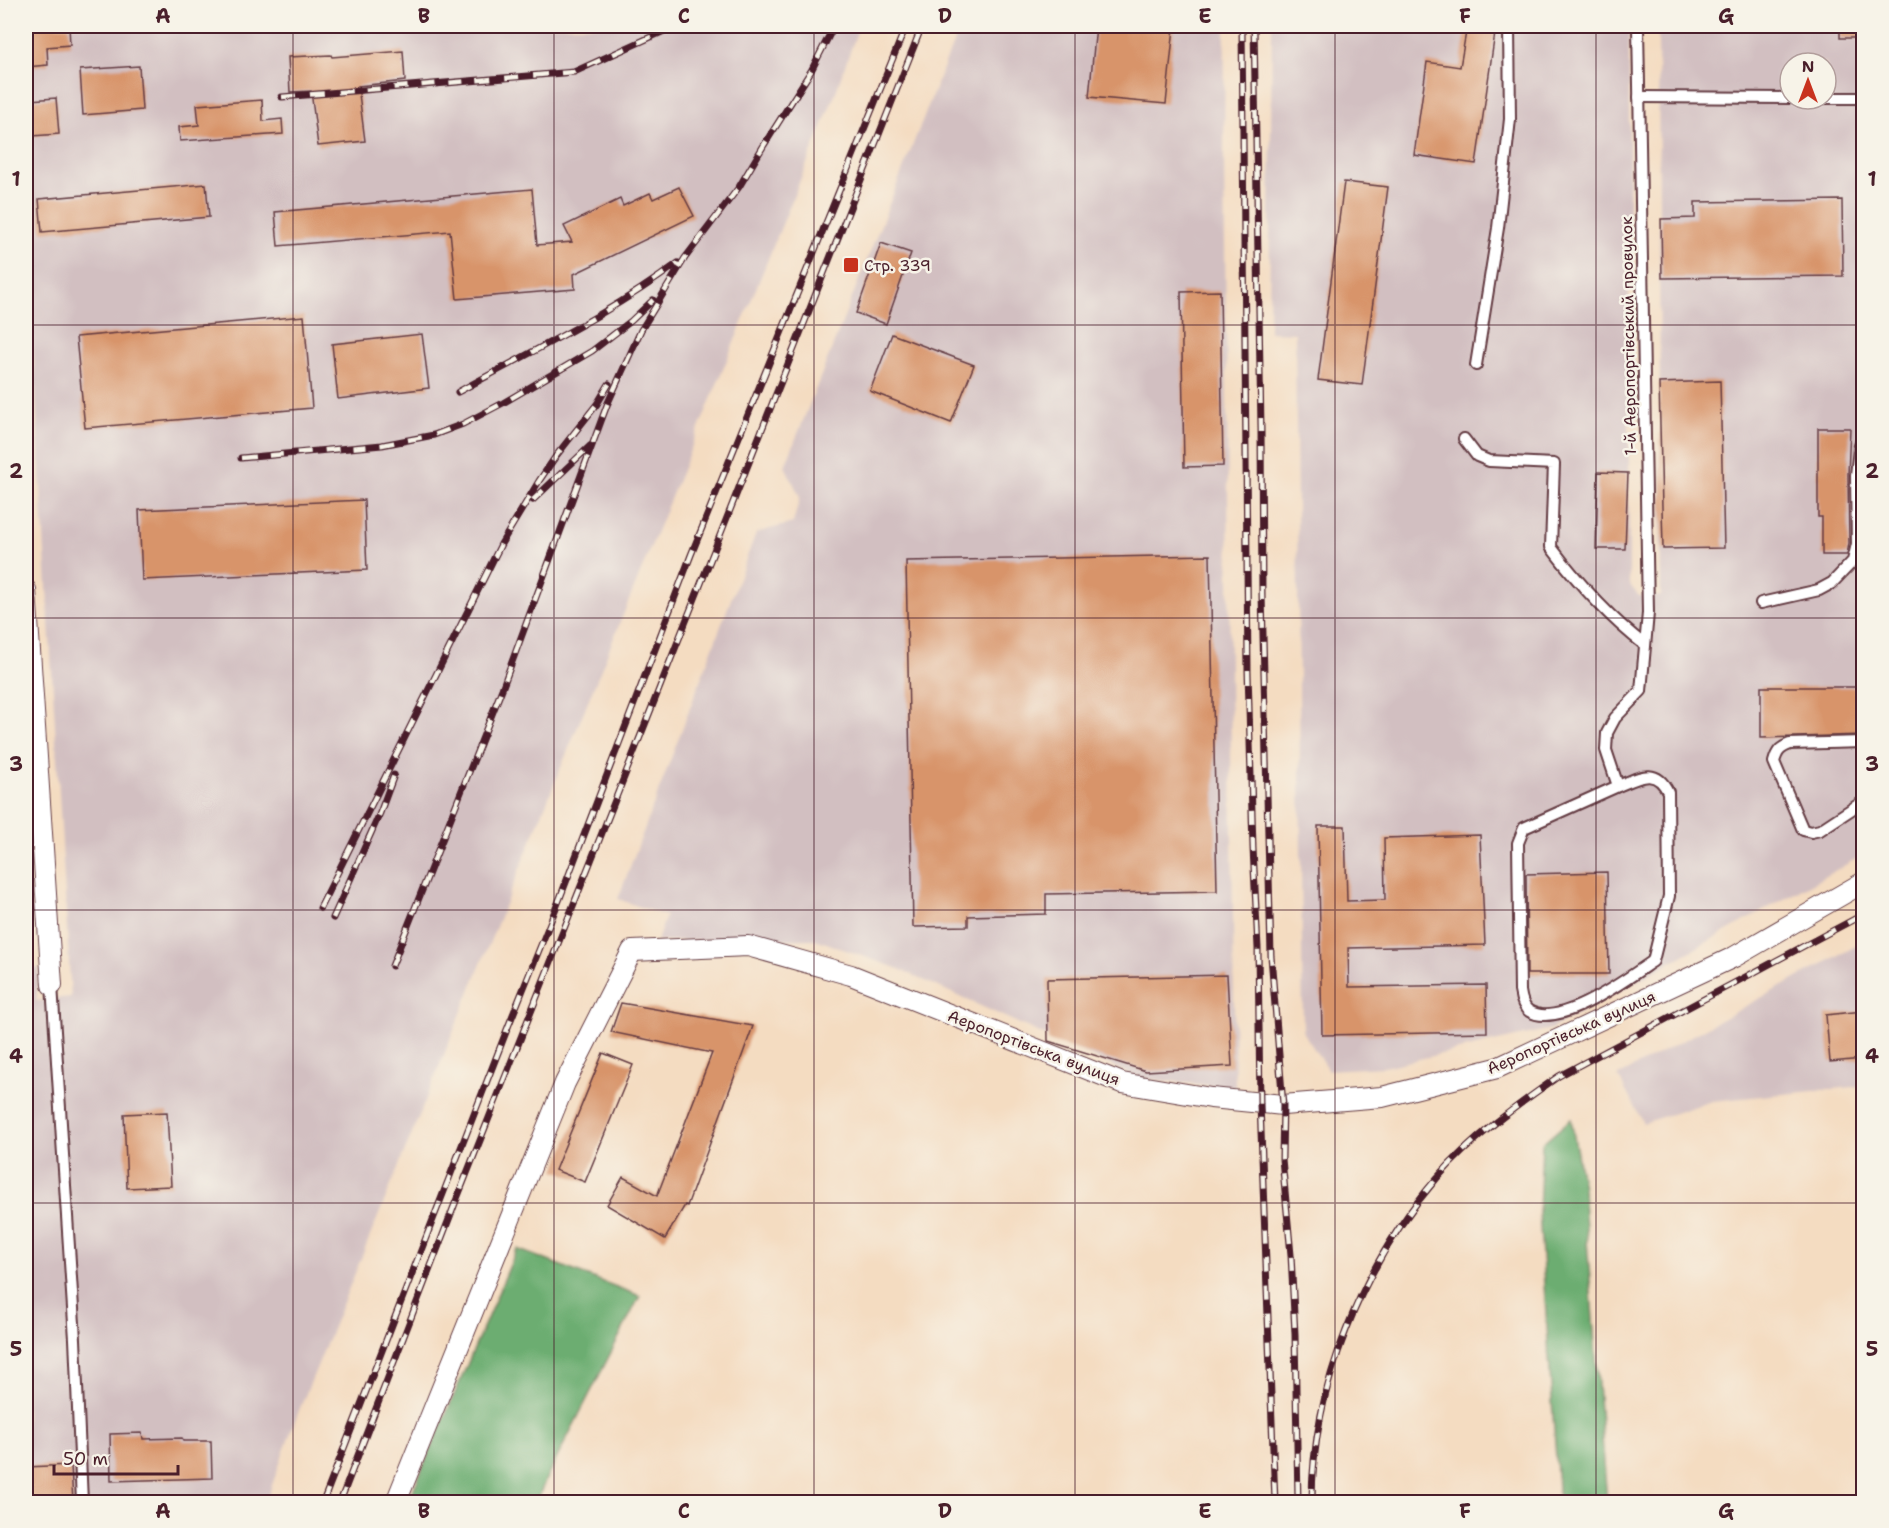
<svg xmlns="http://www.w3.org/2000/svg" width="1889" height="1528" font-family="'Shantell Sans',sans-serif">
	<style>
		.industrial { fill: #d2bfc1; fill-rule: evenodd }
		.forest { fill: #6cad71; stroke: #5b664e; stroke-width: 1.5 }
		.building { fill: #d8946b }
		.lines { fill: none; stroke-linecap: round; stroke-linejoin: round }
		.service-casing { stroke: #643b42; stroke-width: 14 }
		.minor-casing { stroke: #643b42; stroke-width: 22 }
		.service { stroke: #fff; stroke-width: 10 }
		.minor { stroke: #fff; stroke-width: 20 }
		.rail-casing { stroke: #4a1f2b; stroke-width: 7 }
		.rail { stroke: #f7f3e8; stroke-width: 4.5; stroke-dasharray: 14; stroke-linecap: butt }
		.grid { fill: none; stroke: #4a1f2b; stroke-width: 1.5; stroke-opacity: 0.55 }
		.poi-dot { fill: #c8321e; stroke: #f7f3e8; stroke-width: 2 }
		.labels { text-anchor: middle; stroke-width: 5; stroke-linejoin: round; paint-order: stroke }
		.poi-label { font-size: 16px; fill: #4a1f2b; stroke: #f7f3e8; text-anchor: start }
		.street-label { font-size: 16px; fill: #4a1f2b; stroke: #f7f3e8 }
		.neatline { fill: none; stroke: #4a1f2b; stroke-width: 2 }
		.grid-label { font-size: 20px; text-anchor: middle; font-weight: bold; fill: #4a1f2b }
	</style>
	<rect width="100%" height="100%" fill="#f7f3e8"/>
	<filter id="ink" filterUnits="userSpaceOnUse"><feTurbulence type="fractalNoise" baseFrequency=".0167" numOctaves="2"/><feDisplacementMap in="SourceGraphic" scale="12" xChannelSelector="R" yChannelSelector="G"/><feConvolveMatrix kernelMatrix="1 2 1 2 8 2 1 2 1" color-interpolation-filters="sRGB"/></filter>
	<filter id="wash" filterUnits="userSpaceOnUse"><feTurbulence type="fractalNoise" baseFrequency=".008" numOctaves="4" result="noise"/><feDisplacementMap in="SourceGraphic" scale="24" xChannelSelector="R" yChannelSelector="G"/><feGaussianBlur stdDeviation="1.35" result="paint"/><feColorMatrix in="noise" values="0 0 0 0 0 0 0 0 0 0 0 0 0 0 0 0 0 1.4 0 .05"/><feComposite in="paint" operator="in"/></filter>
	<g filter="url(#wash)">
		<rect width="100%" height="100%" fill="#f4dcc1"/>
		<g class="industrial">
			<polygon points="26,26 859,26 834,97 294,1423 266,1502 26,1502 26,969 39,968 36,1001 71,997 26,231"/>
			<polygon points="960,26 1225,26 1224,159 1235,1088 1139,1078 899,969 815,939 657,941 666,916 618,899 756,533 793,523 800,497 785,466"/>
			<path d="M1272 26H1629V584L1639 596H1661L1658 26H1863V855L1551 1029 1384 1067 1328 1070 1303 1032 1295 333 1269 332ZM1790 63H1826V99H1790Z"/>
			<polygon points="1863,942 1863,1086 1712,1101 1643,1123 1618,1076"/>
		</g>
		<g class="forest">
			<polygon points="1571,1119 1583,1188 1607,1502 1559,1502 1539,1212 1542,1144"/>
			<polygon points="517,1249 640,1296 545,1481 537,1502 408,1502"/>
		</g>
		<g id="blocks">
			<g class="building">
				<polygon points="26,26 69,26 70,45 47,47 48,65 26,67"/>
				<polygon points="1096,26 1155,26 1174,27 1166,104 1089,97"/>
				<polygon points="1467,26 1496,26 1476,164 1414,155 1427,62 1460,67"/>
				<rect x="1840" y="26" width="23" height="12"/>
				<polygon points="403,51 405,81 358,86 365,141 318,146 311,91 290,92 288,57 331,55 332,57"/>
				<polygon points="139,66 142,110 83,115 80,70"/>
				<polygon points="56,98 59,134 32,136 30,100"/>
				<polygon points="262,100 263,121 282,119 283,134 180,141 179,127 199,125 197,105"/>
				<polygon points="1344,182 1388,187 1362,385 1318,380"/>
				<polygon points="206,184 209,217 42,232 39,199"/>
				<polygon points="679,187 694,216 574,274 575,289 457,299 450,231 278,246 275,212 532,189 537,245 572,242 564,226 620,199 623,206 650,193 653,199"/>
				<polygon points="1842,200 1843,276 1662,278 1661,219 1695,218 1695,202"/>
				<polygon points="881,243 911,253 886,324 856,313"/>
				<polygon points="1220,291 1223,466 1184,467 1181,292"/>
				<polygon points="304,316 312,408 85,428 76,337"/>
				<polygon points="422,334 429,388 338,399 332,344"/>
				<polygon points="892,334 974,365 951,423 870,391"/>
				<polygon points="1720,381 1724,548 1663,549 1659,383"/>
				<polygon points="1818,428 1850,428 1848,475 1849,543 1847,555 1822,555 1822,517 1818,517"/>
				<polygon points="1598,472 1628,473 1625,549 1596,549"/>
				<polygon points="364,500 367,570 142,580 139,510"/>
				<polygon points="1210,555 1217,891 1046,894 1046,914 968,916 968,926 913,927 906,561"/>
				<polygon points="1761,687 1863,687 1863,735 1761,738"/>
				<polygon points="1318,826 1345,826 1347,901 1385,900 1384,838 1480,835 1485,945 1348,948 1349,987 1486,985 1487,1032 1322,1035"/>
				<polygon points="1607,872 1609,974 1527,974 1526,874"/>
				<polygon points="1227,975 1232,1066 1146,1071 1048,1041 1047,979"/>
				<polygon points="621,1003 753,1026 687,1206 685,1205 665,1239 607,1205 623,1177 657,1196 712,1053 611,1032"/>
				<polygon points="1863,1011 1863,1059 1830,1062 1826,1015"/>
				<polygon points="603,1053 633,1065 585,1182 555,1170"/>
				<polygon points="167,1112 171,1186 127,1188 124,1114"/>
				<polygon points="142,1433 143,1439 182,1438 183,1441 211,1441 212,1478 111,1481 110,1434"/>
				<polygon points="71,1465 73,1503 26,1503 26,1467"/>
			</g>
		</g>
	</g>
	<g filter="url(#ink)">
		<use href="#blocks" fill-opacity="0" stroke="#643b42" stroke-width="1.5"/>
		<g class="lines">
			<defs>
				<g id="service">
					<polyline points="1639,97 1790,98"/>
					<polyline points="1826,98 1864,98"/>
					<polyline points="1476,365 1498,228 1510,119 1509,26"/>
					<path d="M1464 439 1477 456 1489 461 1554 464 1551 547C1579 584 1608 617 1645 645"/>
					<polyline points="1761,603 1819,590 1832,583 1853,561 1857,544 1856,475 1859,449 1864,433"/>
					<path d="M1864 742 1790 744C1780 748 1777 751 1774 762L1803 830 1811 832 1820 830 1864 801"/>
					<path d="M1618 786C1638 778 1656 766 1668 792L1669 896 1653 961C1628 978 1559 1030 1529 1011 1523 1007 1521 998 1520 991L1518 843 1524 828 1618 786 1606 750 1607 733 1615 718 1641 691 1648 613 1638 26"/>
					<polyline points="52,985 75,1339 82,1502"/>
				</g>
				<g id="minor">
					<polyline points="26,590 52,985"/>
					<polyline points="396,1502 565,1083 632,951 748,946 851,975 1122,1083 1211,1098 1283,1105 1382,1097 1497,1068 1734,957 1864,882"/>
				</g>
			</defs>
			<use href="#service" class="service-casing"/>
			<use href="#minor" class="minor-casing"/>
			<use href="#service" class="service"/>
			<use href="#minor" class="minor"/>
			<defs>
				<g id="rail">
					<polyline points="1242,26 1248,671 1253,848 1258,948 1260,1104 1275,1502"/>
					<polyline points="1254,26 1261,428 1262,595 1271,956 1283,1105 1282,1159 1291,1255 1295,1334 1298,1502"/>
					<polyline points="282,97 574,72 675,26"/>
					<path d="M458 392C532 351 610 314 678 263"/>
					<polyline points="241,458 382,445 434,435 463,424 503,403 592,351 631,321 653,300"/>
					<polyline points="533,500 590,446"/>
					<polyline points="320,908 501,544 539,481 556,456 597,404 609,384"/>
					<polyline points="333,918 380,813 394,775"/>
					<polyline points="392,966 502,689 607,405 641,330 685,258 739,187 764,145 811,71 834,26"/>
					<polyline points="323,1502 508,1027 560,898 691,555 906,26"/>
					<polyline points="340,1502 456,1201 922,26"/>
					<path d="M1312 1502C1312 1387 1362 1265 1437 1178 1472 1138 1516 1106 1559 1076L1864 914"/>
				</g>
			</defs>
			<use href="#rail" class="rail-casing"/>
			<use href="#rail" class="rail"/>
		</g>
	</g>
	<path class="grid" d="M293 26V1502M554 26V1502M814 26V1502M1075 26V1502M1335 26V1502M1596 26V1502M26 325H1864M26 618H1864M26 910H1864M26 1203H1864"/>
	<rect class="poi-dot" x="843" y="257" width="16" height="16" rx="3"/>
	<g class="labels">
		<g class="poi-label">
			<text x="864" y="271">Стр. 339</text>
		</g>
		<g class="street-label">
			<text transform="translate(1628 336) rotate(-91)" y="6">1-й Аеропортівський провулок</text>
			<text transform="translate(1571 1032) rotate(-24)" y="6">Аеропортівська вулиця</text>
			<text transform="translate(1034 1047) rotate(21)" y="6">Аеропортівська вулиця</text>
		</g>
	</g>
	<rect width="1889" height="1528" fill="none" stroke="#f7f3e8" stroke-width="66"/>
	<g transform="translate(1808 81)"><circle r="28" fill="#f7f3e8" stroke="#b29e9c" stroke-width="1.5"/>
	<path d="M0-4.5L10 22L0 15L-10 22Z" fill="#c8321e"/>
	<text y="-9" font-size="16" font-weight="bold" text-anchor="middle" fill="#4a1f2b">N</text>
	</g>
	<path d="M54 1465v9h124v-9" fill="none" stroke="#4a1f2b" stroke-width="3"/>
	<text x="63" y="1465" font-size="18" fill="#4a1f2b" stroke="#f7f3e8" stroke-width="4.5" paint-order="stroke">50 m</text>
	<rect x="33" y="33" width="1823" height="1462" class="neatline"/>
	<g class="grid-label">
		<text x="163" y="23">A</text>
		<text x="424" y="23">B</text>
		<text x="684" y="23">C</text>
		<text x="945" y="23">D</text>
		<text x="1205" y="23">E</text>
		<text x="1465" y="23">F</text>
		<text x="1726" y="23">G</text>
		<text x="16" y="186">1</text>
		<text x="1872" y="186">1</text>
		<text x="16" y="478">2</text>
		<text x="1872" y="478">2</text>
		<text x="16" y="771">3</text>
		<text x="1872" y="771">3</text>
		<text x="16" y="1063">4</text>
		<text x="1872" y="1063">4</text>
		<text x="16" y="1356">5</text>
		<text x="1872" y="1356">5</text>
		<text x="163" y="1518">A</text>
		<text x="424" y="1518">B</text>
		<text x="684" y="1518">C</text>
		<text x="945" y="1518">D</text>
		<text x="1205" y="1518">E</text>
		<text x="1465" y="1518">F</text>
		<text x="1726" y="1518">G</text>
	</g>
</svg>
